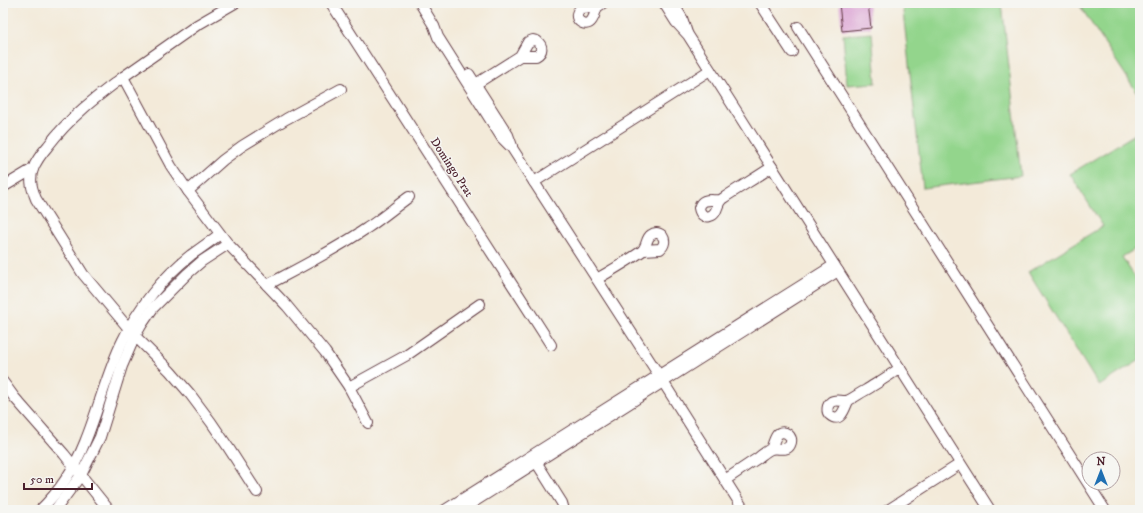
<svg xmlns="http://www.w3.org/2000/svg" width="1143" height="513" font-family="'IM FELL DW Pica',serif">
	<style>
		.green { fill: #93d58c; stroke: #6e7a5c }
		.building { fill: #d795cf }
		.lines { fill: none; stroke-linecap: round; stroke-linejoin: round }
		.minor-casing { stroke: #633d45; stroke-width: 12 }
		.minor { stroke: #fff; stroke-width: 10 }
		.labels { text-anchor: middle; stroke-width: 3; stroke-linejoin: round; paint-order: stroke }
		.street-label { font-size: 12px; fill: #4a1f2b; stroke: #f6f6f2 }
	</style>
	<rect width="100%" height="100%" fill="#f6f6f2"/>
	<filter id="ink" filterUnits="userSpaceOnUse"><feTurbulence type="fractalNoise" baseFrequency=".025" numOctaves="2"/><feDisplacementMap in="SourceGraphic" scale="8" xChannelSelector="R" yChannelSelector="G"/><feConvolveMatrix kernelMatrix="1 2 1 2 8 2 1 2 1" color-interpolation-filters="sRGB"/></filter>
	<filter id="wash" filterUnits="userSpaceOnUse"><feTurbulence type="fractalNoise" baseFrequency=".012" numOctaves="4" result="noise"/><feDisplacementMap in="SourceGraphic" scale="16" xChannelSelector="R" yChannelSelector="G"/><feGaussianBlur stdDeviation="0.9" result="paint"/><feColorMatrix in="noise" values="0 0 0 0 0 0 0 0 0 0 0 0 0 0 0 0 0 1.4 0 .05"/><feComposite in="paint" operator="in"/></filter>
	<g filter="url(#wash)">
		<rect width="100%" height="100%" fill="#f3ead9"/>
		<g class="green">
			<polygon points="902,3 1002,3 1021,176 923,188"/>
			<polygon points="1078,3 1140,3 1140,97"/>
			<polygon points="872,33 876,83 847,85 843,35"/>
			<polygon points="1140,131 1140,246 1122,257 1140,285 1140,360 1099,386 1028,272 1103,226 1070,174"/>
		</g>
		<g id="blocks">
			<polygon class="building" points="839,3 868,3 871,28 842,31"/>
		</g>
	</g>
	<g filter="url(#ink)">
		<use href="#blocks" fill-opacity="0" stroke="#633d45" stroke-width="1"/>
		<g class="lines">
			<defs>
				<g id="minor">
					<polyline points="331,3 551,345"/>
					<polyline points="420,3 434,26 438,37 502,138 512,148 653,366 744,510"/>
					<polyline points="664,3 676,22 688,35 990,510"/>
					<polyline points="673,3 682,18 687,33"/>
					<polyline points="760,3 792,52"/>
					<path d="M597 7C595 11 595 16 592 20 586 30 569 18 581 8L597 7 603 3"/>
					<polyline points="798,27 1105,510"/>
					<polyline points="469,74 508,135 512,146"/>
					<polyline points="123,77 197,25 235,3"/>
					<path d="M471 87 520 56 528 42 533 40 537 41C543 46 543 52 536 56H520"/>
					<polyline points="534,182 710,70"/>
					<polyline points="3,187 33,169"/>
					<polyline points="188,191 223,160 242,146 286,119 341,89"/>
					<path d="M720 200C711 201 702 197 699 208 700 214 704 218 710 216 718 214 716 204 722 199 738 188 756 178 772 167"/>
					<path d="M597 279C612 270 628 261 642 251 647 247 646 238 651 235 660 228 670 241 660 249L644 250"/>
					<path d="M267 285C301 267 335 250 367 228 381 219 395 207 409 197"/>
					<polyline points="3,382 14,397 64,454 109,510"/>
					<polyline points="349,387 407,355 480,304"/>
					<path d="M848 401C845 407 841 424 830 415 826 412 827 405 831 402 836 398 844 403 849 400 855 397 860 393 866 390 877 383 889 376 900 368"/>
					<polyline points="533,457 562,503 564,510"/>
					<path d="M725 480C736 473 747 465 758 458 762 455 766 451 771 449 777 447 787 452 790 445 795 436 783 428 777 435 774 439 773 445 771 449"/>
					<path d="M257 492 228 447 211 422 190 394 170 371 135 336 83 274 36 199C32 189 29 180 33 169 36 161 42 153 48 146 69 118 95 98 123 77L171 166 188 191 228 244 287 306 325 352 349 387 368 423"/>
					<path d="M40 510C60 491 75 467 85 442 99 408 107 372 123 340 138 308 163 277 191 255 201 248 211 241 220 234"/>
					<polyline points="55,510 81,475 100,437 122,366 135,336 142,324 153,308 187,274 202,261 228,244"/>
					<polyline points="445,510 834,265"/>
					<polyline points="461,510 838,271"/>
					<polyline points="888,510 960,464"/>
				</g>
			</defs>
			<use href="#minor" class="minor-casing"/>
			<use href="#minor" class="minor"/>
		</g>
	</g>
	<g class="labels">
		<g class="street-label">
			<text transform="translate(452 167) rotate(57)" y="4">Domingo Prat</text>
		</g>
	</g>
	<rect width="1143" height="513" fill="none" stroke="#f6f6f2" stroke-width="16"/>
	<g transform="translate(1101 471)"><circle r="19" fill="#f6f6f2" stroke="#b1a0a2"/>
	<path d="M0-3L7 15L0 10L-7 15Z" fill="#1f6fb2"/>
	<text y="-6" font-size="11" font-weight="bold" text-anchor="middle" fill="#4a1f2b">N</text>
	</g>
	<path d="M24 483v6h68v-6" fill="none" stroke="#4a1f2b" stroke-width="2"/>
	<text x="30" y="483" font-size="12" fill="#4a1f2b" stroke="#f6f6f2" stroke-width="3" paint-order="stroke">50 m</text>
</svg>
